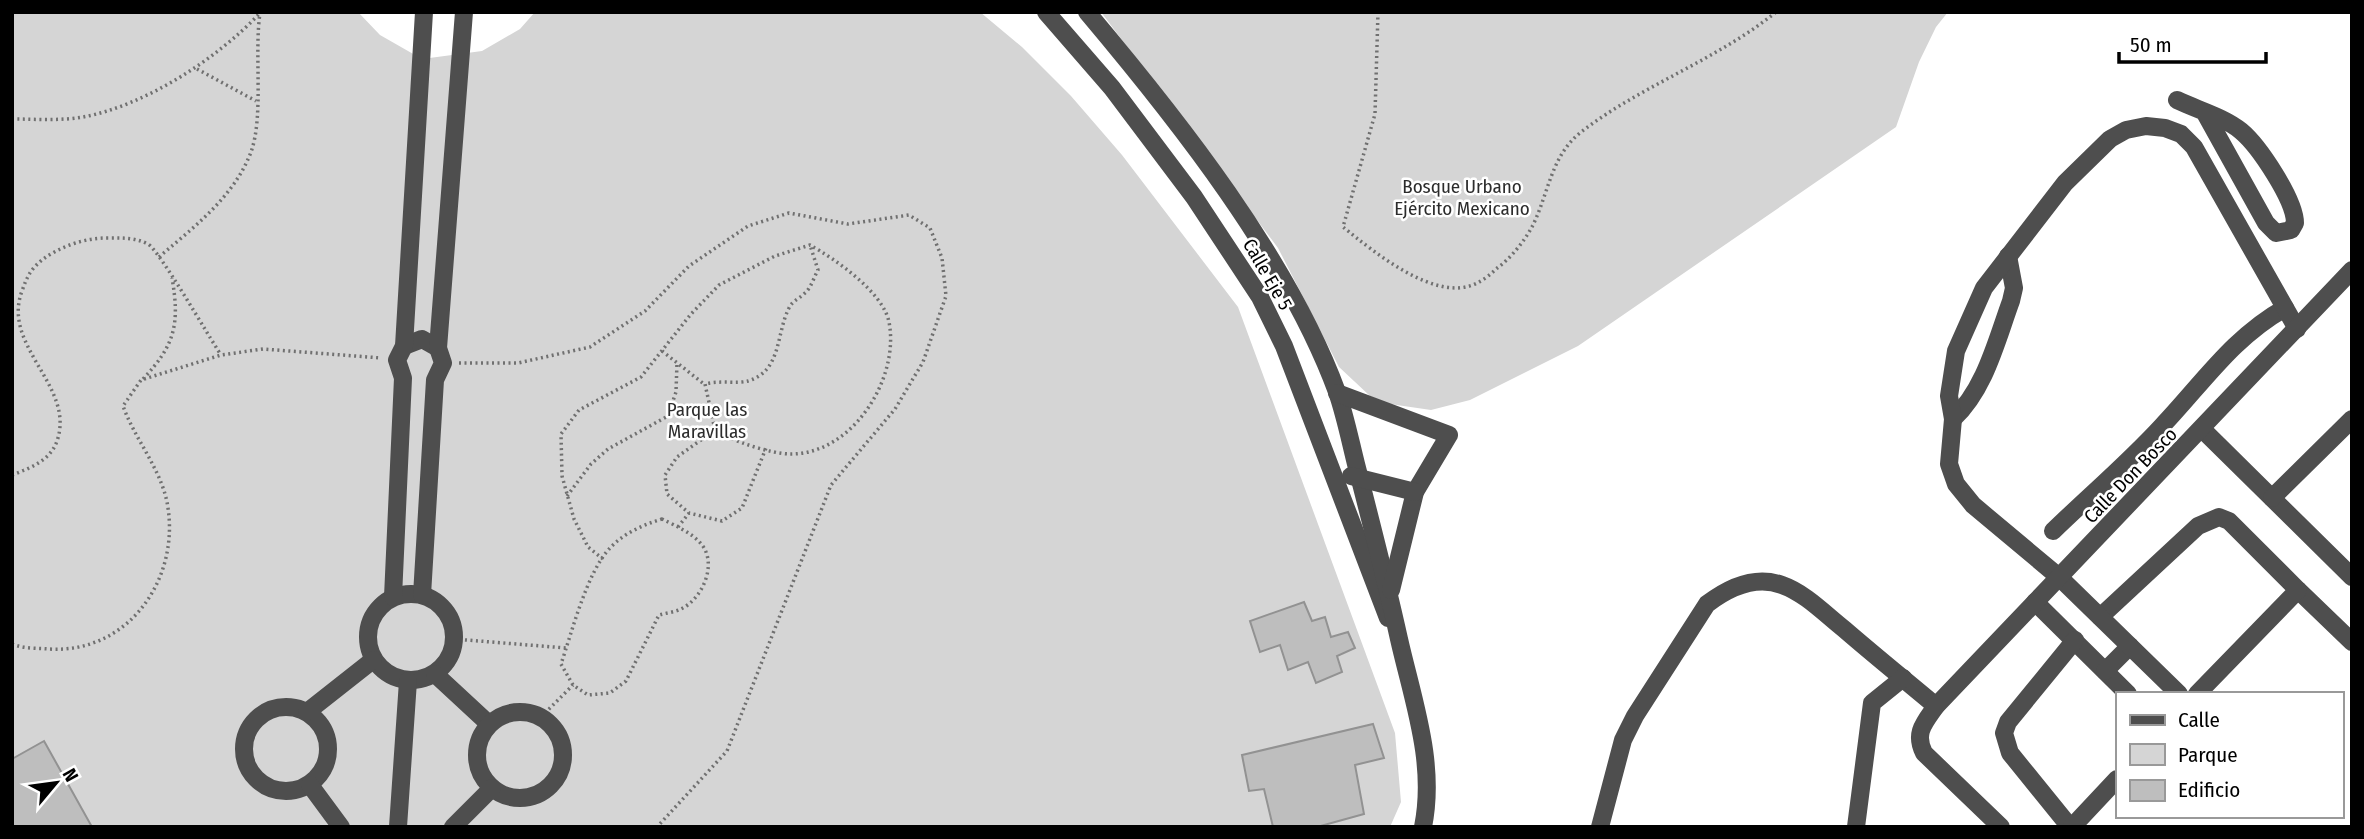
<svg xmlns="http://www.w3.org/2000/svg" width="2364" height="839" font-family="'Fira Sans Condensed',sans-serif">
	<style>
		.green { fill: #d5d5d5 }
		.building { fill: #bebebe; stroke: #929292; stroke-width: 2 }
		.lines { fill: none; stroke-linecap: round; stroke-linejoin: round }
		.path { stroke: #707070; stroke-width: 3.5; stroke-dasharray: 2 3.5; stroke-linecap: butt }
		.minor { stroke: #4e4e4e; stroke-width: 18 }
		.labels { text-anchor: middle; stroke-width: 5; stroke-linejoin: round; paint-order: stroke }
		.park-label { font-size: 19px; fill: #2c2c2c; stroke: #fff }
		.street-label { font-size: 19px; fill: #000; stroke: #fff }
	</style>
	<rect width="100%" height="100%" fill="#fff"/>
	<g class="green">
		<polygon points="358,12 380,35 422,59 482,51 520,29 535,12 980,12 1022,47 1071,96 1122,155 1238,307 1395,733 1401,802 1390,827 12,827 12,13"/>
		<polygon points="1101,12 1948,12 1936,27 1919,62 1896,127 1578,346 1470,400 1431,410 1390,404 1370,396 1339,367 1278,248"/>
	</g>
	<g class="building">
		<polygon points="1304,602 1312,621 1325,617 1331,637 1348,632 1355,648 1337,656 1342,672 1316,683 1308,662 1288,670 1280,645 1260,652 1250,621"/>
		<polygon points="1373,724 1384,758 1355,765 1364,814 1317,827 1273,827 1264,789 1249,791 1242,755"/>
		<polygon points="44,741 92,827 12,827 12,759"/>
	</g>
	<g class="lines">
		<g class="path">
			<path d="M1378 12 1375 114 1343 227C1373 251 1438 306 1479 282 1485 279 1491 274 1496 269 1511 258 1524 242 1533 225 1549 192 1551 156 1581 132 1642 85 1717 60 1776 12"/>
			<polyline points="197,69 256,101"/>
			<path d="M12 119C35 119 60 121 83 117 144 106 217 59 259 14"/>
			<path d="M159 257C194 227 234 197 251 152 264 116 254 54 260 13"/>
			<polyline points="662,351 704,384"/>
			<polyline points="459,363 518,363 590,347 645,311 689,266 748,226 789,213 848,224 909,215 930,228 942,258 946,296 923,362 895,409 831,485 727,751 657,827"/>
			<path d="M143 379C175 345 180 324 172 278"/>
			<polyline points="715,430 677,457 665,475 667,494 689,513 722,521 742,508 766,448"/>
			<path d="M12 475C30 468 50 461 57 441 76 386 1 347 22 291 27 277 30 270 42 260 59 247 84 238 106 238 121 238 134 237 148 244 159 250 209 337 221 355"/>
			<polyline points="567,496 591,464 608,449 668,416 676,392 677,363"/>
			<path d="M662 519C676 526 700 536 706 552 714 572 700 600 681 609 675 612 666 613 659 615L626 681 610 693 588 695 573 685 561 664C572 632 587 572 610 548 624 533 643 525 662 519Z"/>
			<polyline points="678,527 689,513"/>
			<path d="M603 559 588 547 574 519 562 476 561 434 579 410 641 377 691 314 719 285 775 256 810 245C835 259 883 292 889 322 900 378 853 454 791 454 771 454 732 441 715 430L705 384C720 380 738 384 748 381 782 371 776 333 789 308 792 301 799 299 805 293 811 288 814 277 818 270L810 245"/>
			<polyline points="454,639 566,648"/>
			<path d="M12 644C24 649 37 648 49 649 127 654 179 581 168 508 163 471 135 440 123 406L141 380 221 355 263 349 381 358"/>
			<polyline points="541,717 573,685"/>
		</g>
		<g class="minor">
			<polyline points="1046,12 1112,88 1194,197 1260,297 1284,346 1388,618"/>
			<path d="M1087 12C1178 120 1288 259 1337 392 1345 415 1350 440 1356 464 1371 522 1386 580 1399 639 1413 701 1436 763 1423 827"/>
			<path d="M2177 100C2198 110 2224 117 2241 131 2259 146 2295 200 2295 223L2291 230 2276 233 2266 223 2206 115"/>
			<polyline points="404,346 422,339 438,348"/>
			<polyline points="1337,393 1449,435 1415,492 1391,590"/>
			<path d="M1953 419C1985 389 1996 342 2011 301L2014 288 2008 256"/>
			<polyline points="2203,430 2352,577"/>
			<polyline points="1351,476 1415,492"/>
			<polyline points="2272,498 2352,419"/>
			<path d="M2053 531C2089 496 2128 463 2162 426 2202 384 2233 337 2285 308"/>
			<polyline points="2298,590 2352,642"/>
			<circle cx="411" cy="637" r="43"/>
			<polyline points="422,595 435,380 443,363 438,348 464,12"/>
			<polyline points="393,597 403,378 397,360 404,346 424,12"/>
			<polyline points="2035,602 2128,694"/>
			<polyline points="2100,617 2198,526 2219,517 2229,521 2298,590 2197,694"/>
			<polyline points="2105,671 2130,646"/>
			<polyline points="435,674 489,724"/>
			<polyline points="2179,694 2059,577 1973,505 1956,484 1949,464 1953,419 1949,396 1956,351 1984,288 2065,183 2110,139 2126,130 2146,126 2165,128 2181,134 2194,147 2297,329"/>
			<circle cx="286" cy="749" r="42"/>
			<circle cx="520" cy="755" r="43"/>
			<polyline points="307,712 373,660"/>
			<polyline points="310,785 341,827"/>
			<polyline points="398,827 408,681"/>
			<polyline points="453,827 492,788"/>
			<path d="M1600 827 1623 740 1635 716 1707 604C1728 588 1755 575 1782 585 1805 593 1825 614 1844 629 1874 655 1905 680 1936 706"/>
			<polyline points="1856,827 1872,703 1903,678"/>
			<path d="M2001 827 1924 753C1914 733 1924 723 1936 706L2352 270"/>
			<polyline points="2070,827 2010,753 2004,733 2008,722 2075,640"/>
			<polyline points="2072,827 2117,779"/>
		</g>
	</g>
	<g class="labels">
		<g class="park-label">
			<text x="1462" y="193">Bosque Urbano<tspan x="1462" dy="22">Ejército Mexicano</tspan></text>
			<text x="707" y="416">Parque las<tspan x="707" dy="22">Maravillas</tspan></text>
		</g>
		<g class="street-label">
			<text transform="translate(1268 274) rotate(60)" y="7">Calle Eje 5</text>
			<text transform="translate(2130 475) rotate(-46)" y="7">Calle Don Bosco</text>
		</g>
	</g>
	<rect width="2364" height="839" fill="none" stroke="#000000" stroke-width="28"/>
	<rect x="2116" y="692" width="228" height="126" fill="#ffffff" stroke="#999999" stroke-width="2"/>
	<rect x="2130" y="715" width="35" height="10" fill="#4e4e4e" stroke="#999999" stroke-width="2"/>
	<text x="2178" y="727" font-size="21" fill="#000000">Calle</text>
	<rect x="2130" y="744" width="35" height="21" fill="#d5d5d5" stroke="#999999" stroke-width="2"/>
	<text x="2178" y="762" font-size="21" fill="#000000">Parque</text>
	<rect x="2130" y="780" width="35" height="21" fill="#bebebe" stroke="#999999" stroke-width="2"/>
	<text x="2178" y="797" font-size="21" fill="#000000">Edificio</text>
	<g transform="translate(56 783) rotate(61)" stroke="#ffffff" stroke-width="5" paint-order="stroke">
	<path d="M0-5L12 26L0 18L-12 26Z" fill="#000000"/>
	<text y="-10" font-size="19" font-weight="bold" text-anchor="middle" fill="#000000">N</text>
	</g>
	<path d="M2119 52v10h147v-10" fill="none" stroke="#000000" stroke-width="3.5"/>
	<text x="2130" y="52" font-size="21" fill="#000000" stroke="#ffffff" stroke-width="5" paint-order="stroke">50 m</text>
</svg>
